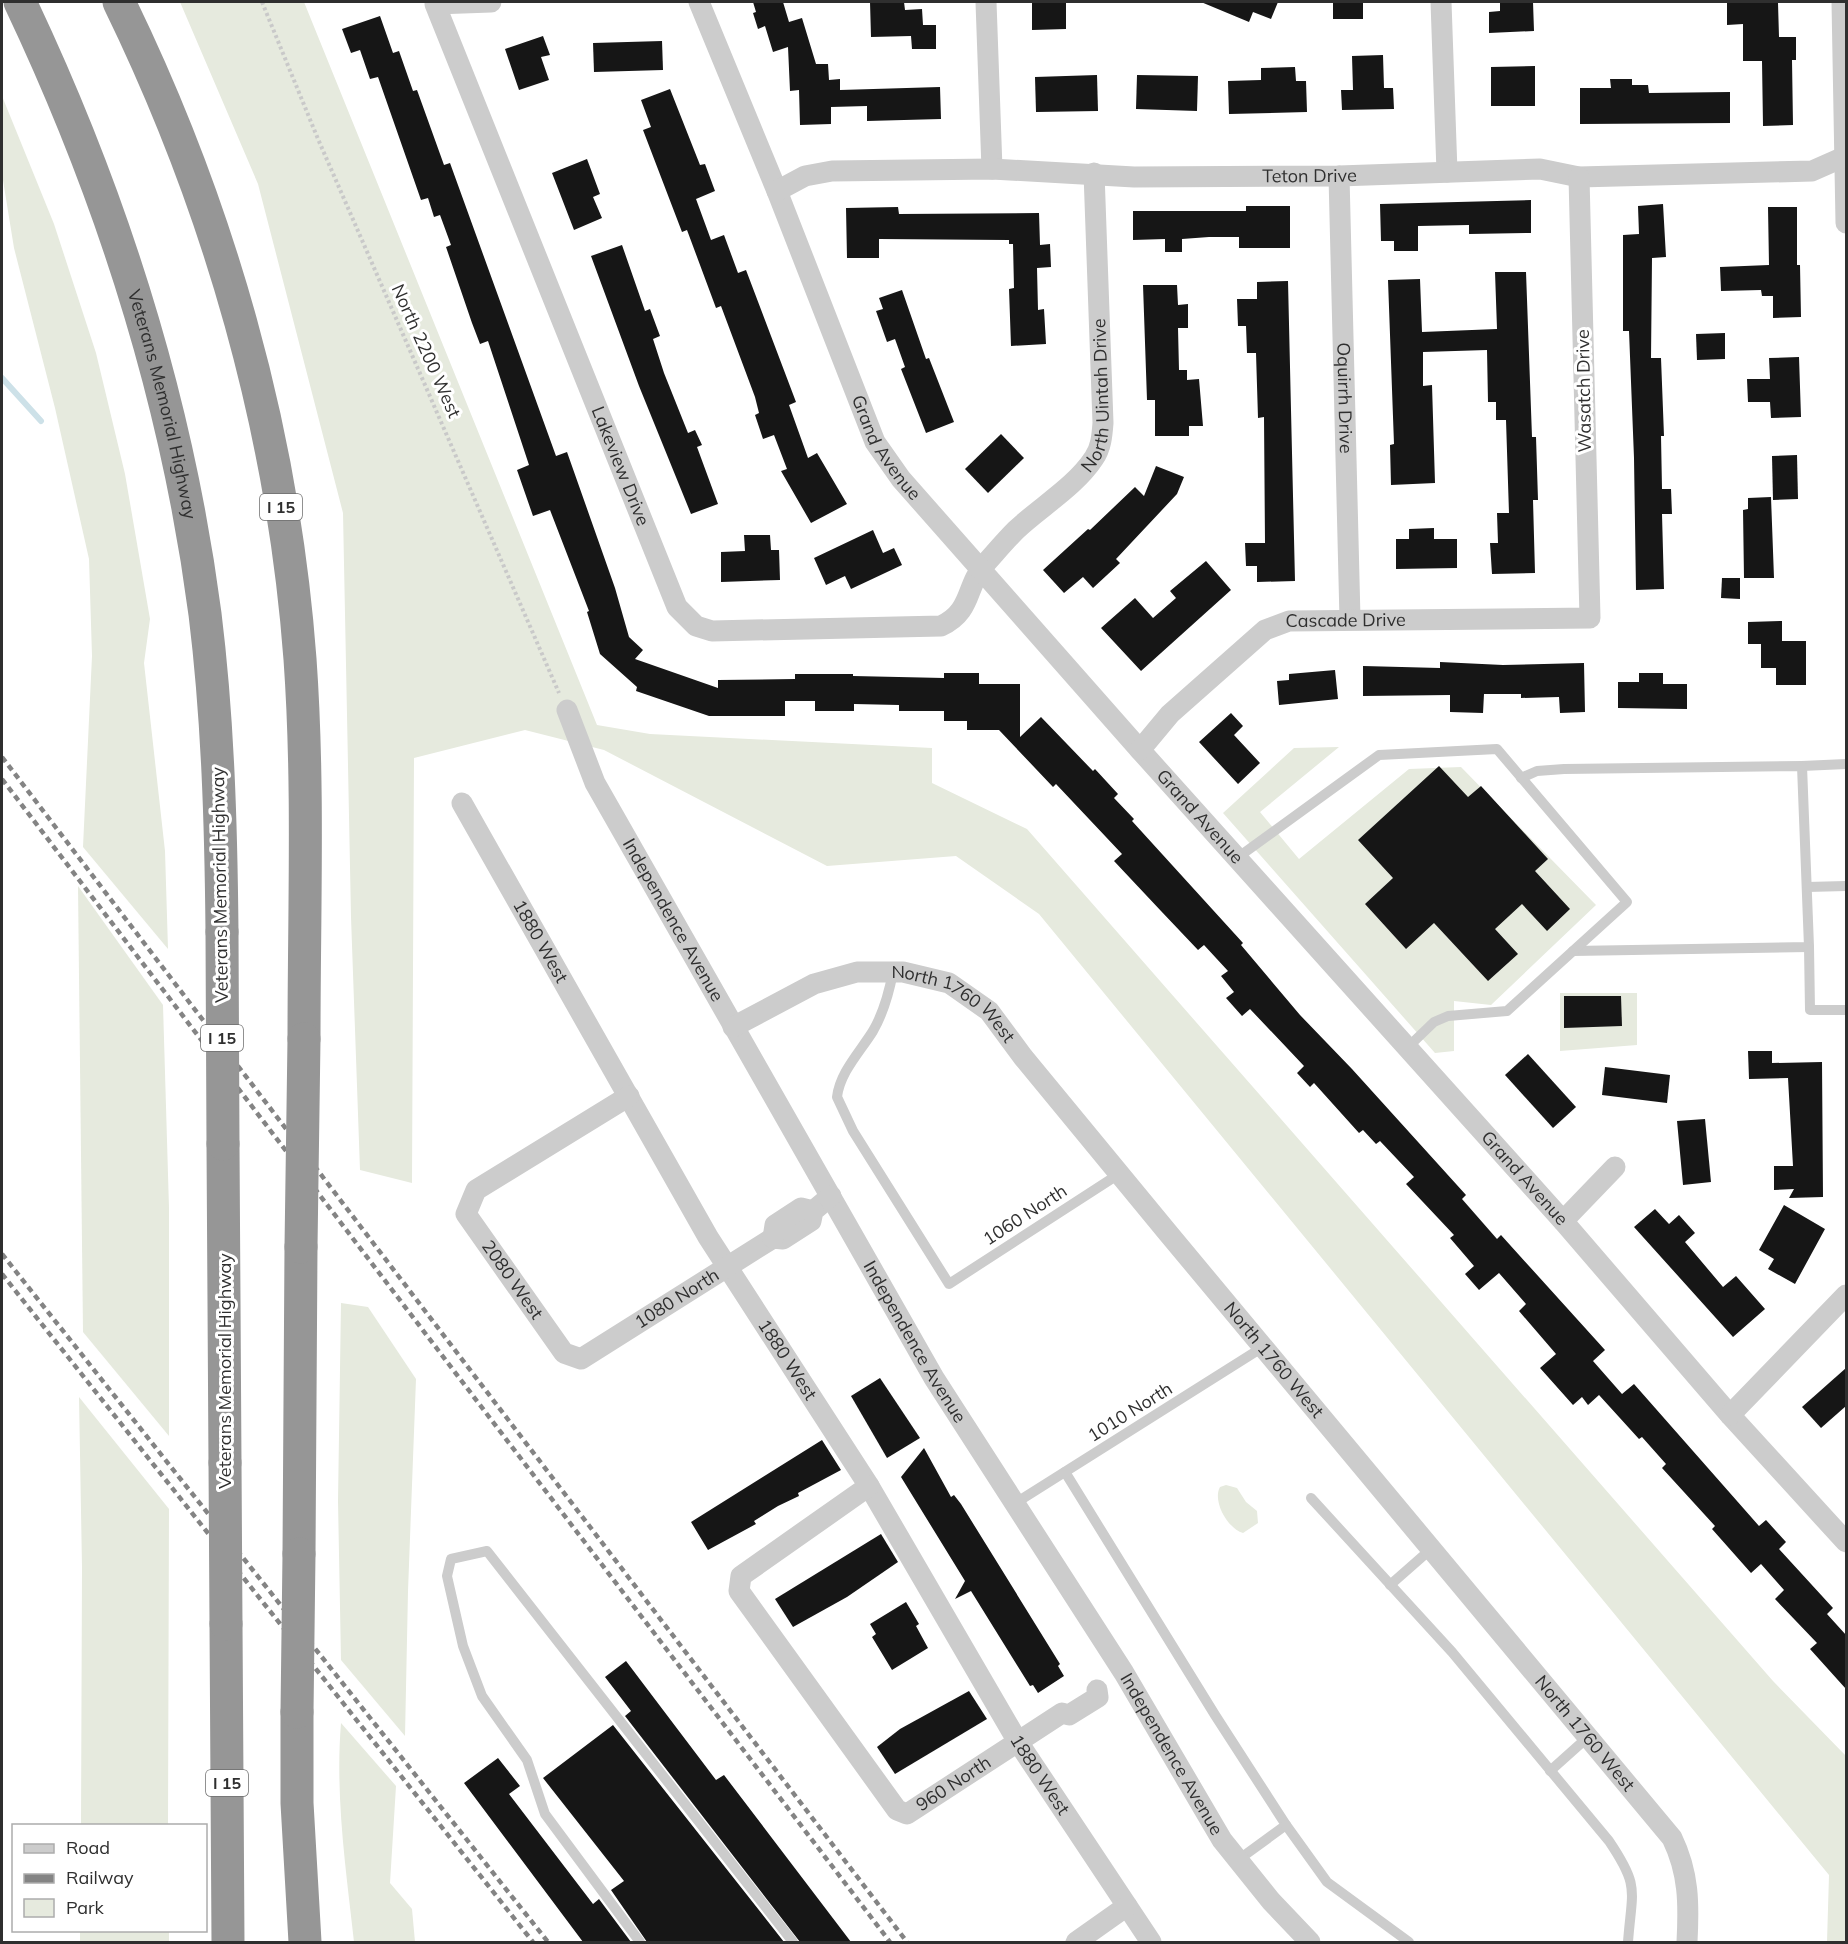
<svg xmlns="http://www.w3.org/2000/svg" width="1848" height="1944" font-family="Mulish,sans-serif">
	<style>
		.green { fill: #e6eade }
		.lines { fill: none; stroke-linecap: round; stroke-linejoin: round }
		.stream { stroke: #cde1e8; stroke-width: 6 }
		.building { fill: #161616 }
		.path { stroke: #c9c9c9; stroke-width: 4; stroke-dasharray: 3 3; stroke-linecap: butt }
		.service { stroke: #ccc; stroke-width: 10 }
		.minor { stroke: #ccc; stroke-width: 21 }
		.motorway { stroke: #969696; stroke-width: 33 }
		.rail { stroke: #848484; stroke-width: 4.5; stroke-dasharray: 6 4.5; stroke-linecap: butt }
		.motorway-bridge { stroke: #969696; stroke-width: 33 }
		.labels { text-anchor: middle; stroke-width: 6; stroke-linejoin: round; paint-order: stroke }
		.shield { fill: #fff; stroke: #6d6d6d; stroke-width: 1.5 }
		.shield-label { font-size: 16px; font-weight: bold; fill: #2f2f2f }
		.street-label { font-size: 18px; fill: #2f2f2f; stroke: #fff }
	</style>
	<rect width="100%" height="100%" fill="#fff"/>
	<g class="green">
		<polygon points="180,2 304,2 597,725 650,734 932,748 932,783 1027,829 1773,1681 1846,1756 1846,1942 1827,1942 1829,1875 1039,914 956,856 827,866 604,750 525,730 414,758 412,1183 360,1170 351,917 343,513 258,184"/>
		<polygon points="2,96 54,224 96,353 125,474 150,619 144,663 165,851 168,949 83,847 92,656 89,559 55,408 14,248 2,174"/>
		<polygon points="1339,747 1260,812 1299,859 1409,769 1461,767 1596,905 1491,1005 1454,1001 1454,1051 1435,1053 1223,813 1294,748"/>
		<polygon points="78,886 163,1005 169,1208 169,1436 83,1332"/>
		<polygon points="1560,993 1637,993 1637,1045 1560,1051"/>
		<polygon points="341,1303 368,1307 416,1379 408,1591 405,1736 341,1660 338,1501"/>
		<polygon points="79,1397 169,1509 168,1825 81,1825 82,1567"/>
		<path d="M1226 1485 1237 1488 1246 1502 1257 1511 1258 1523 1243 1533C1228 1529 1212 1501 1220 1487Z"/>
		<path d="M341 1723 396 1786 390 1883 412 1909 415 1942H354C346 1869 335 1797 341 1723Z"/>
		<rect x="80" y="1931" width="89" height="11"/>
	</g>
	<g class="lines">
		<polyline class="stream" points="2,378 41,421"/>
	</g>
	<g class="building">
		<polygon points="753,2 783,2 789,22 802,18 816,64 828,64 829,80 840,79 840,90 940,87 941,119 867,121 867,106 831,107 831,124 800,125 799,90 790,91 788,47 773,52 765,26 758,29 753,13 756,12"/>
		<polygon points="870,2 904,2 905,10 922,9 923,25 936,25 936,49 912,49 911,36 871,37"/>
		<polygon points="1032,2 1066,2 1066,29 1032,30"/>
		<polygon points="1201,2 1278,2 1271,19 1253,12 1249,22"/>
		<rect x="1333" y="2" width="30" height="17"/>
		<polygon points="1500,2 1533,2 1534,31 1489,33 1489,12 1500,11"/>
		<polygon points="1727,2 1778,3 1779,37 1796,37 1796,60 1792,60 1793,125 1763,126 1762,61 1743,61 1743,24 1727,25"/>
		<polygon points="380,16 393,53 399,51 413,91 417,90 444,165 450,163 556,456 567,452 615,588 629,637 643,650 635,659 718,688 718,680 795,679 795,674 853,674 853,676 944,678 944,673 979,673 979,684 1020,684 1020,737 1041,717 1093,771 1095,769 1118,794 1114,798 1134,819 1132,821 1243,943 1241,945 1300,1015 1352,1069 1466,1195 1462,1199 1497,1239 1501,1235 1605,1350 1593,1361 1622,1394 1634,1384 1759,1526 1766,1520 1786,1542 1779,1549 1833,1608 1827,1614 1846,1635 1846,1689 1810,1649 1817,1643 1775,1599 1784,1590 1761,1564 1751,1573 1712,1529 1715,1526 1662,1468 1666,1464 1642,1437 1639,1439 1599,1395 1588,1405 1582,1397 1573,1405 1540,1368 1556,1354 1519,1311 1526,1304 1499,1273 1479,1290 1465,1274 1474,1266 1450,1238 1454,1235 1406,1184 1414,1177 1380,1141 1376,1144 1363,1130 1359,1133 1314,1083 1310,1087 1297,1073 1304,1066 1250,1009 1242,1016 1226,998 1234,992 1221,976 1228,971 1204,945 1198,950 1161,911 1114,861 1122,854 1056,784 1053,787 999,730 967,730 967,721 944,721 944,711 899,711 899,705 854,704 854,711 815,711 815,701 785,701 785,716 709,716 636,691 637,687 600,654 587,612 589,611 550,510 533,516 517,470 529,465 488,341 480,344 472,323 446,247 451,245 440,215 434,217 428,198 421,200 378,77 370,79 360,50 351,53 342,29"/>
		<polygon points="543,36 550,55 541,57 549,80 519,90 505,49"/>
		<polygon points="662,41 663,70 594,72 593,43"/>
		<polygon points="1383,55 1384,88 1393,88 1394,109 1342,110 1341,90 1353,90 1352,56"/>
		<polygon points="1535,66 1535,106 1491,106 1491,67"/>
		<polygon points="1295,67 1296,81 1306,81 1307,112 1229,114 1228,81 1261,80 1261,68"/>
		<polygon points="1097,75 1098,111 1036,112 1035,77"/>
		<polygon points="1137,75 1198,76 1197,111 1136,109"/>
		<polygon points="1610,79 1632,79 1632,85 1648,85 1649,93 1730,92 1730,123 1580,124 1580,88 1611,88"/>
		<polygon points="670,89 700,165 705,164 715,191 696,199 711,240 724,235 738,273 746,270 796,402 789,405 808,458 817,453 847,504 811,523 781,471 787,469 774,435 763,439 755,415 759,413 755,397 721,306 716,308 687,230 682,232 643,130 651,127 641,100"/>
		<polygon points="587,159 600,194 593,197 602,218 574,230 552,173"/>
		<polygon points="1531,200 1531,233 1469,234 1469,225 1418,226 1418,251 1394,251 1394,241 1381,241 1380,204"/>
		<polygon points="1663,204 1666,257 1652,258 1651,358 1661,358 1664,436 1661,436 1662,489 1671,489 1672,514 1662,514 1664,589 1636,590 1634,458 1629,331 1623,331 1623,235 1639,234 1638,206"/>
		<polygon points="1246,206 1290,206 1290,248 1239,248 1239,237 1209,237 1182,239 1182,252 1165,252 1165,239 1133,240 1133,211 1246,211"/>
		<polygon points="898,207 899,214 1039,213 1040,245 1050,244 1051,267 1037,268 1038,310 1044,309 1046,344 1011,346 1009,289 1014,288 1013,244 1009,244 1009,240 879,239 879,258 847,258 846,208"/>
		<polygon points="1768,207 1797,207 1797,265 1800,265 1801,317 1773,318 1773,296 1762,296 1761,290 1721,291 1720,267 1769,265"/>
		<polygon points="622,245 645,311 650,309 660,336 653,339 664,373 688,433 695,430 702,445 697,447 718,504 691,514 639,386 591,256"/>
		<polygon points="1495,272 1526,272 1532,437 1536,437 1538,500 1533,500 1535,573 1492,574 1490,543 1498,543 1497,513 1509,513 1506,420 1496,420 1496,402 1488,402 1487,350 1423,352 1423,386 1432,385 1435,483 1391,485 1390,445 1394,444 1388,280 1420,279 1422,332 1497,329"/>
		<polygon points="1288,281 1295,581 1257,582 1257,566 1246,566 1245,543 1265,543 1264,417 1258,418 1256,353 1247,353 1246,326 1238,326 1237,299 1257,299 1257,282"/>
		<polygon points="1143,285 1177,285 1178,305 1188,304 1188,328 1178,328 1179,370 1187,370 1187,380 1199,379 1203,426 1189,426 1189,436 1155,436 1155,400 1147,400"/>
		<polygon points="902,290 926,359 929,358 954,422 926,433 901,369 905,367 895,339 887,342 876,311 883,309 879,298"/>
		<polygon points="1725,333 1725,359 1697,360 1696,334"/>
		<polygon points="1799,357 1801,417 1771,418 1770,402 1748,402 1747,379 1770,379 1769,358"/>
		<polygon points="1001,434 1024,458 988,493 965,469"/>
		<polygon points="1797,455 1798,499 1773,500 1772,456"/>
		<polygon points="1156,466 1184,477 1177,494 1116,559 1120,563 1093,588 1083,577 1064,593 1043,570 1088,529 1090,530 1135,487 1144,496"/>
		<polygon points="1771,497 1774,578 1744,578 1743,510 1748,509 1748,498"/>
		<polygon points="1434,528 1434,539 1457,539 1457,568 1396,569 1396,539 1409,539 1409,529"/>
		<polygon points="873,530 883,553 894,548 902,565 851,589 845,576 826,585 814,558"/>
		<polygon points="744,535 770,535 771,550 779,550 780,580 721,582 721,552 745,551"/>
		<polygon points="1206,561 1231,590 1141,671 1101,628 1135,598 1153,618 1176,598 1170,591"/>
		<polygon points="1722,578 1740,578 1740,599 1721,598"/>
		<polygon points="1782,621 1782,641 1806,641 1806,685 1776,685 1776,668 1761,668 1761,644 1748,644 1748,622"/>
		<polygon points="1440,662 1503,665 1584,663 1585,712 1560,713 1559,697 1521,698 1521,694 1484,694 1483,713 1450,712 1450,695 1363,696 1363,666 1440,668"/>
		<polygon points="1335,670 1338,699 1279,705 1277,681 1289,680 1289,674"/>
		<polygon points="1639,673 1663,673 1663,684 1687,684 1687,709 1618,708 1618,682 1639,682"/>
		<polygon points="1231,713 1243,726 1234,735 1260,763 1238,784 1199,742"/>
		<polygon points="1439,766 1468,797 1481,786 1548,859 1535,871 1570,909 1547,931 1522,904 1495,929 1518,954 1488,981 1434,923 1406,949 1365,904 1393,878 1358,840"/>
		<polygon points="1564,996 1621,996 1622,1026 1564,1028"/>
		<polygon points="1748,1051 1772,1051 1772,1063 1822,1062 1823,1197 1789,1198 1794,1189 1774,1190 1774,1166 1793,1166 1788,1078 1749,1079"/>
		<polygon points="1528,1054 1576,1107 1553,1128 1505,1075"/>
		<polygon points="1605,1067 1670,1075 1667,1103 1602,1095"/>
		<polygon points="1705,1119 1711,1182 1683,1185 1677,1121"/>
		<polygon points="1784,1205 1825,1229 1795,1284 1768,1269 1774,1259 1759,1250"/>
		<polygon points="1655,1209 1669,1224 1679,1215 1695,1233 1685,1242 1723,1287 1736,1276 1765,1309 1733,1337 1634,1227"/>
		<polygon points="1846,1368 1846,1406 1821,1428 1802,1407"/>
		<polygon points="880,1378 920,1438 887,1458 851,1396"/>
		<polygon points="822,1440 841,1470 798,1493 799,1496 778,1506 754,1521 756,1524 708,1550 691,1522"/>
		<polygon points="924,1448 951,1497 954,1495 961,1504 1060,1664 1058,1666 1064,1676 1038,1693 1033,1685 1030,1686 971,1591 955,1599 965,1581 901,1477"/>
		<polygon points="881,1534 898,1562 847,1597 793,1627 775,1599"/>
		<polygon points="906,1602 919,1624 916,1626 928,1648 892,1670 872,1637 876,1634 870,1624"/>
		<polygon points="626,1661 716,1780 724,1775 851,1942 800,1942 625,1716 631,1711 605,1677"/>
		<polygon points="969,1691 987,1719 895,1774 877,1747 900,1729"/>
		<polygon points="613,1725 784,1942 647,1942 611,1890 624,1881 543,1778"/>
		<polygon points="498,1758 520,1786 509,1794 593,1904 599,1899 631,1942 583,1942 464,1783"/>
	</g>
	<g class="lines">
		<polyline class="path" points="262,2 318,139 559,693"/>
		<g class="service">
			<polyline points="1802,766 1846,764"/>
			<polyline points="1521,778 1537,771 1564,769 1802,766 1809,947 1573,951"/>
			<polyline points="1237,858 1379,755 1497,749 1627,902 1507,1011 1448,1016 1434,1022 1407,1048"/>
			<polyline points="1807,887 1846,886"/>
			<polyline points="1809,947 1810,1010 1846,1010"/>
			<path d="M893 972C889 993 884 1012 873 1031 860 1052 840 1072 837 1097L853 1131 949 1284 1119 1174"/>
			<polyline points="1065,1472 1215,1715 1286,1825 1238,1860"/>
			<path d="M1311 1498 1452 1652 1609 1841C1640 1887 1632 1889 1628 1942"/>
			<polyline points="1014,1504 1263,1347"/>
			<polyline points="1390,1585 1431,1549"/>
			<polyline points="1550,1771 1588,1737"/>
			<polyline points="1286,1825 1327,1882 1409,1942"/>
			<polyline points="640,1942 545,1814 527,1760 482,1696 463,1646 447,1576 451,1559 487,1551 793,1942"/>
		</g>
		<g class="minor">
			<path id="s1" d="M491 2 435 4 677 607 696 626 712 631 941 626C973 611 965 586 985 564 995 553 1005 541 1016 530 1040 507 1075 487 1094 458 1101 448 1102 436 1103 423L1094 173"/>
			<path id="s2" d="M699 2 777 191 875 442 901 479 1140 750 1563 1221 1730 1415 1846 1542"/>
			<polyline points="986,2 992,169"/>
			<polyline points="1441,2 1447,172"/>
			<polyline points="1842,2 1846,223"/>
			<path id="s3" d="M1339 176 1350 619"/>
			<path id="s4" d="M777 191 805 176 832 171 992 169 1134 177 1339 176 1540 169 1579 177 1812 171 1846 156"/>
			<path id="s5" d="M567 710 595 783 934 1378 1124 1673 1222 1840 1271 1901 1310 1942"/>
			<path id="s6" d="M1140 750 1170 714 1265 630 1289 621 1590 618 1579 177"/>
			<path id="s7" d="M462 803 708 1237 869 1486 1018 1742 1151 1942"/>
			<path id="s8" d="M733 1027 814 984 857 972H903L949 983 989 1011 1023 1057 1168 1233 1672 1838C1689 1873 1689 1904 1687 1942"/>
			<path id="s9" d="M629 1096 476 1190 466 1214 564 1353 581 1359 773 1238 783 1239 811 1221 813 1211 831 1196"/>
			<polyline points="1563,1221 1615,1167"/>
			<polyline points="773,1238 775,1225 801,1208 813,1211"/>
			<polyline points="1730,1415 1846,1295"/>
			<path id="s10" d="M869 1486 741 1576 739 1591 897 1810 907 1814 1062 1713 1069 1715 1098 1697 1097 1690"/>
			<polyline points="1076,1942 1127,1906"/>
		</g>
		<g class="motorway">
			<path id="s11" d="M20 2C112 196 177 400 205 614 218 719 221 826 222 932"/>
			<path d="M119 2C219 207 283 431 300 659 309 785 304 912 304 1039"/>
			<polyline points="223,1144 225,1463"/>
			<polyline points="299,1554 301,1247"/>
			<polyline points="226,1624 228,1942"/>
			<polyline points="297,1712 297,1803 305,1942"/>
		</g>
		<g class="rail">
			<polyline points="2,757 907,1942"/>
			<polyline points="2,779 890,1942"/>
			<polyline points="2,1254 548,1942"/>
			<polyline points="2,1274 533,1942"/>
		</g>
		<g class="motorway-bridge">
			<polyline points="222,932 223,1144"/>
			<polyline points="301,1247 304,1039"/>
			<polyline points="225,1463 226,1624"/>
			<polyline points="297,1712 299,1554"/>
		</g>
	</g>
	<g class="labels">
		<g class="shield">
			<rect x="260" y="494" width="42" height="26" rx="4.5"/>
			<rect x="201" y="1025" width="42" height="26" rx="4.5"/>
			<rect x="206" y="1770" width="42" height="26" rx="4.5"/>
		</g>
		<g class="shield-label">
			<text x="281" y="513">I 15</text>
			<text x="222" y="1044">I 15</text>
			<text x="227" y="1789">I 15</text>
		</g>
		<g class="street-label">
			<text dy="6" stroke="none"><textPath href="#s4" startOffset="537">Teton Drive</textPath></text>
			<text transform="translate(426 351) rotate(66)" y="6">North 2200 West</text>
			<text transform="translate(1584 391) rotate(-91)" y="6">Wasatch Drive</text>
			<text dy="6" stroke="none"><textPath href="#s1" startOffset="1272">North Uintah Drive</textPath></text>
			<text dy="6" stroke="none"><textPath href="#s3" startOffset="222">Oquirrh Drive</textPath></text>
			<text dy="6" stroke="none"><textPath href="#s11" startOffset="428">Veterans Memorial Highway</textPath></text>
			<text dy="6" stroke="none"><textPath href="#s2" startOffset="484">Grand Avenue</textPath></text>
			<text dy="6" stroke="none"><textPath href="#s1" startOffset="554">Lakeview Drive</textPath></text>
			<text dy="6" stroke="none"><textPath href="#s6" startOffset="256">Cascade Drive</textPath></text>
			<text dy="6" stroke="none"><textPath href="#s2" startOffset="970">Grand Avenue</textPath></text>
			<text transform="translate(220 885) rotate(-91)" y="6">Veterans Memorial Highway</text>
			<text dy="6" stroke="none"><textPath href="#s5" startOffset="236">Independence Avenue</textPath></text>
			<text dy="6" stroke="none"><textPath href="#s7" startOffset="159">1880 West</textPath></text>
			<text dy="6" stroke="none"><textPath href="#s8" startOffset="243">North 1760 West</textPath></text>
			<text dy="6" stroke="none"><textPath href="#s2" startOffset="1456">Grand Avenue</textPath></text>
			<text transform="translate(1025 1215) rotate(-33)" y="6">1060 North</text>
			<text dy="6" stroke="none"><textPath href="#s9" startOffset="286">2080 West</textPath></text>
			<text dy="6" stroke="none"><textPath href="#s9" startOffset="507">1080 North</textPath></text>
			<text dy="6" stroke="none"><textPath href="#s5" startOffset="722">Independence Avenue</textPath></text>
			<text dy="6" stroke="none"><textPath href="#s7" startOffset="645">1880 West</textPath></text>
			<text dy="6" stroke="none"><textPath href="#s8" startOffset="729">North 1760 West</textPath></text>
			<text transform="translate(225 1371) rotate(-90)" y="6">Veterans Memorial Highway</text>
			<text transform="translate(1130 1412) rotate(-32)" y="6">1010 North</text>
			<text dy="6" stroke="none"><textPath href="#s8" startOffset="1215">North 1760 West</textPath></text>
			<text dy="6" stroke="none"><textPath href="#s5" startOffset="1208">Independence Avenue</textPath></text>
			<text dy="6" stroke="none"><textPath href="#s7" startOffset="1131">1880 West</textPath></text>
			<text dy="6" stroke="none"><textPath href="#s10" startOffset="508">960 North</textPath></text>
		</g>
	</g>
	<rect width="1848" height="1944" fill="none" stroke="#2f2f2f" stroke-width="6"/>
	<rect x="12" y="1824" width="195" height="108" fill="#ffffff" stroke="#acacac" stroke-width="1.5"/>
	<rect x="24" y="1844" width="30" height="9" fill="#cccccc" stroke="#acacac" stroke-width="1.5"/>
	<text x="66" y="1854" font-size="18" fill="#2f2f2f">Road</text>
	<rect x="24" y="1874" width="30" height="9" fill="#848484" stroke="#acacac" stroke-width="1.5"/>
	<text x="66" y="1884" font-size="18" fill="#2f2f2f">Railway</text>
	<rect x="24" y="1899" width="30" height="18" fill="#e6eade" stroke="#acacac" stroke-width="1.5"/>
	<text x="66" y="1914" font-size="18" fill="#2f2f2f">Park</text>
</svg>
